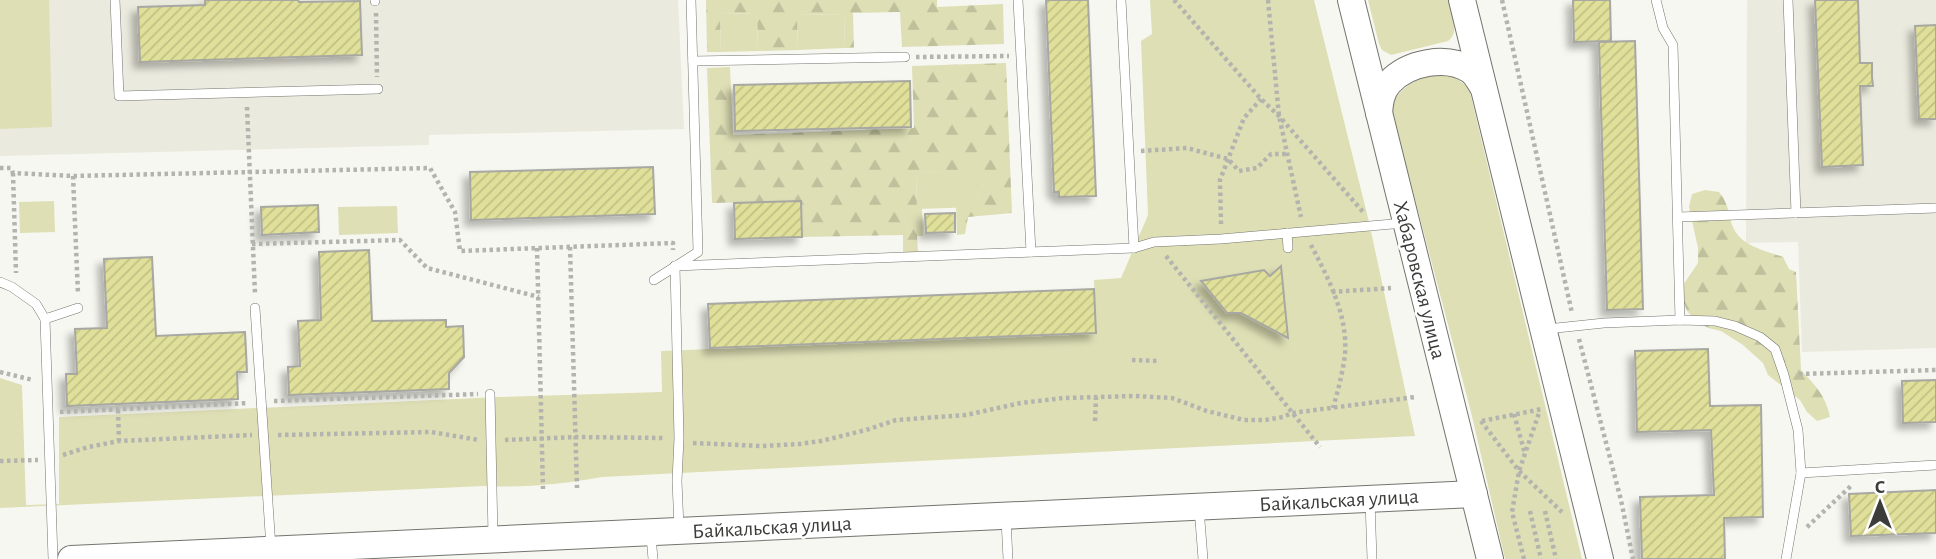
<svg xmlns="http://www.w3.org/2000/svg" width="1936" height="559" font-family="'Alegreya Sans',sans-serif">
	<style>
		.built { fill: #eaeade }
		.green { fill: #dedfb5 }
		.forest { fill: url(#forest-firs) }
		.building { fill: url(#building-hatch); stroke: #a8a8a3; stroke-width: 2; filter: url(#shadow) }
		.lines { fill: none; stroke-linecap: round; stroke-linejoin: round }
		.lane-casing { stroke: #74746f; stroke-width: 10 }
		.secondary-casing { stroke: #74746f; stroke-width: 28 }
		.path { stroke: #b4b4af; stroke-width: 4.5; stroke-dasharray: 3.5 3.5; stroke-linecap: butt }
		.lane { stroke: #fff; stroke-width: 9 }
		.secondary { stroke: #fff; stroke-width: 26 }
		.labels { text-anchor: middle; stroke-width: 5; stroke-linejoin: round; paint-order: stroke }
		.street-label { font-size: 21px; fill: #3c3c3a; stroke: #fff }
	</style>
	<defs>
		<pattern id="forest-firs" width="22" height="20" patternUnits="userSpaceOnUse" patternTransform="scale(1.75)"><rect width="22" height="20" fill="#dedfb5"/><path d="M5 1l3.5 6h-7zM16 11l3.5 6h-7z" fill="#bfc09c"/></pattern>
		<pattern id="building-hatch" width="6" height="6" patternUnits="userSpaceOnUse" patternTransform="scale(1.75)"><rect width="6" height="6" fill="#e0e09a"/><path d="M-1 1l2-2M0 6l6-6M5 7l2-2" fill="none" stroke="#c1c185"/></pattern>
		<filter id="shadow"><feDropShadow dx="-6" dy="6" stdDeviation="3.5" flood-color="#0004"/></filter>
	</defs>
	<rect width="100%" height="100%" fill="#f7f7f1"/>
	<g class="built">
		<polygon points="0,0 678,0 684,129 429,135 429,145 0,156"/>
		<polygon points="1747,0 1936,0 1936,348 1802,352 1798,242 1746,243"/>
	</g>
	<g class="green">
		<polygon points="0,0 49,0 52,127 0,129"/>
		<path d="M1150 0H1314L1369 222 1415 436 602 477C564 484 523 488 484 486L0 508V378L22 385 26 505 59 504V417L499 397 662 392 661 351 1096 333 1094 280 1121 278 1148 215 1141 41 1152 34Z"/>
		<path d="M1368 0H1448C1451 14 1461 32 1448 41L1391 55 1382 50 1379 44Z"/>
		<polygon points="757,13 758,51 721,52 720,14"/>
		<polygon points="844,14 845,48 798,50 797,15"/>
		<path d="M1430 75C1449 75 1454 75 1469 88L1582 559H1505L1471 412 1391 108V103C1401 90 1413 79 1430 75Z"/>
		<polygon points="977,171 978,207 917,209 916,173"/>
		<polygon points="54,201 55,232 20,233 19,202"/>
		<polygon points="397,206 398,233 339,235 338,207"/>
	</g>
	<g class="forest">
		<polygon points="706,0 937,0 937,7 1003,4 1004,44 902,47 900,12 853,13 854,48 845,48 844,14 797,15 798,50 758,51 757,13 720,14 721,52 707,52"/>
		<polygon points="1006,63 1012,213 968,217 965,234 957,235 956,207 978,206 976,172 916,173 917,208 922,208 923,236 917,236 918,252 903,253 903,235 802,237 801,201 712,203 707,68 730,67 733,135 914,128 912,66"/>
		<path d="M1705 190 1719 192C1731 207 1727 215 1734 229 1742 246 1766 251 1783 257L1789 269 1796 272 1801 370C1815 385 1826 396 1830 417L1817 421 1807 412 1800 400 1768 375 1763 363 1743 345 1721 331 1708 328 1696 321 1687 311 1682 298 1683 285 1698 263V248L1689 207 1692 194Z"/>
	</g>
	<g class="building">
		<polygon points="205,0 298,0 299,2 360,1 362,55 140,62 138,7 205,5"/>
		<polygon points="1046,0 1088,0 1096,196 1059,197 1059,192 1054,192"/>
		<polygon points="1573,0 1610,0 1611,41 1574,42"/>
		<polygon points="1815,0 1858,0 1860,63 1872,63 1872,77 1873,86 1860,86 1863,165 1822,167"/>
		<polygon points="1936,25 1936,119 1919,119 1915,26"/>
		<polygon points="1635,41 1643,309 1607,310 1599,42"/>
		<polygon points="910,81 911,127 735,131 734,85"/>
		<polygon points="653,167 655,214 471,220 470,172"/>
		<polygon points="801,201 802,237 735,239 734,203"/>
		<polygon points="318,205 319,232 262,235 261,207"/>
		<polygon points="955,213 955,232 926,233 925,214"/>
		<polygon points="369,250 372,321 446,320 446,327 463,326 464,357 449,373 449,389 289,395 288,367 300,366 298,321 321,320 319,252"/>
		<polygon points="152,257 156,336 245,332 247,372 237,372 238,399 67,406 66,374 77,374 75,329 107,328 104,259"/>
		<polygon points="1281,266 1288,338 1241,313 1227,313 1201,281 1264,270 1270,276"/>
		<polygon points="1094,289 1096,333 710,348 708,304"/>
		<polygon points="1708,349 1710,406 1761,405 1763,517 1724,518 1725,559 1642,559 1640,497 1714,495 1711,430 1637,432 1635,351"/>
		<polygon points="1936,380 1936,422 1903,423 1902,381"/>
		<polygon points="1936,490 1936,533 1851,536 1849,494"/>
	</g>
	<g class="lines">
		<defs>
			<g id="lane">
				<polyline points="115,0 119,96 378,89"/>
				<polyline points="375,0 375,1"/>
				<polyline points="1018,0 1031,252"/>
				<polyline points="1121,0 1134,248"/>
				<polyline points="1656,0 1663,28 1673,45 1680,320"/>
				<polyline points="1788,0 1796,213"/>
				<polyline points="693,61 905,57"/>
				<polyline points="1678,217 1936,208"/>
				<polyline points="1287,233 1288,248"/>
				<polyline points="675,266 1134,248 1154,242 1221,239 1404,223"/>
				<polyline points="675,266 679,438 677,481 679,527"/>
				<polyline points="654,280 698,252 691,0"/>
				<polyline points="0,282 12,287 36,304 45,319"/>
				<polyline points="255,308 271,548"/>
				<polyline points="1547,329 1604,323 1680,320 1715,321 1735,326 1760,337 1775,349 1784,375 1798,430 1801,473 1936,465"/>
				<polyline points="490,394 493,536"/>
				<polyline points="1370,501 1372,559"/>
				<polyline points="1199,508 1203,559"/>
				<polyline points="1006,519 1008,559"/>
				<polyline points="651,536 653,559"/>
				<polyline points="53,559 45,319 78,308"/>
				<polyline points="1786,559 1801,473"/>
			</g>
			<g id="secondary">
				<polyline points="1351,0 1490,559"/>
				<polyline points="1462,0 1600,559"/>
				<path d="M1379 113C1380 102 1381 92 1389 83 1408 62 1447 55 1470 70 1476 74 1479 81 1483 87"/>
				<polyline points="71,559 1474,494"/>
			</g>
		</defs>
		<use href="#lane" class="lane-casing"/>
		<use href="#secondary" class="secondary-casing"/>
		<g class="path">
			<polyline points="1174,0 1261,99 1279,116 1364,213"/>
			<polyline points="1268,0 1279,116 1301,217"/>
			<polyline points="1502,0 1572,313"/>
			<polyline points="376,13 377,77"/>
			<polyline points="916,57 1009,56"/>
			<polyline points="247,107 255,294"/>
			<polyline points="1141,151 1187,148 1228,159 1239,171 1257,168 1271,154 1287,154"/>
			<polyline points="0,168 11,168 13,173 73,176 430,168 455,212 460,251 673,243 673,250"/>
			<polyline points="13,173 16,273"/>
			<polyline points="73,176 78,294"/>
			<polyline points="1221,224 1220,180 1244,118 1261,99"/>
			<polyline points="252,244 400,240 427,268 539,297"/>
			<path d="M1311 245C1328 278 1348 315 1345 354 1343 372 1338 390 1333 408"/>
			<polyline points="570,247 577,488"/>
			<polyline points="537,248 543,489"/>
			<polyline points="1166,256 1320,447"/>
			<polyline points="1332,292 1391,288"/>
			<polyline points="1579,339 1621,500 1633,559"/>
			<polyline points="1132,360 1160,361"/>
			<polyline points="0,372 33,380"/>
			<polyline points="1799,374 1936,370"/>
			<polyline points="274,401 478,394"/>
			<polyline points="118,410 119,441"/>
			<polyline points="60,412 248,403"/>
			<polyline points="1514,414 1525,454"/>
			<polyline points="1095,421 1096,397"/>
			<polyline points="1481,421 1519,471 1562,512"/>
			<polyline points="1482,421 1542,409"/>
			<polyline points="278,435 431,432 479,440"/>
			<polyline points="505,440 576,437 664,438"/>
			<polyline points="693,443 762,446 800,444 821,441 866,430 896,420 966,415 1021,403 1063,398 1135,396 1172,398 1207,411 1244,420 1265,420 1283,417 1292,413 1415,397"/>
			<polyline points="63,455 88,447 119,441 252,435"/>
			<polyline points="0,461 38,460"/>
			<polyline points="1530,511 1541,559"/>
			<polyline points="1545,511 1556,559"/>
			<polyline points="1807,527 1852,485"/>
			<polyline points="1524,559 1512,512 1519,471 1539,413"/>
		</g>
		<use href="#lane" class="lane"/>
		<use href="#secondary" class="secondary"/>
	</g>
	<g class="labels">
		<g class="street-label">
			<text transform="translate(1420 280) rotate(76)" y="7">Хабаровская улица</text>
			<text transform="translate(1339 500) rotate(-3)" y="7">Байкальская улица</text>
			<text transform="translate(772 527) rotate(-3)" y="7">Байкальская улица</text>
		</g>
	</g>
	<g transform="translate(1880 503)" stroke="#ffffff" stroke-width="5" paint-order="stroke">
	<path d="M0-5L12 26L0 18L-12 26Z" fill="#3c3c3a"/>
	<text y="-10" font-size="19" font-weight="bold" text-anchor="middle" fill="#3c3c3a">С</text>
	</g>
</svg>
